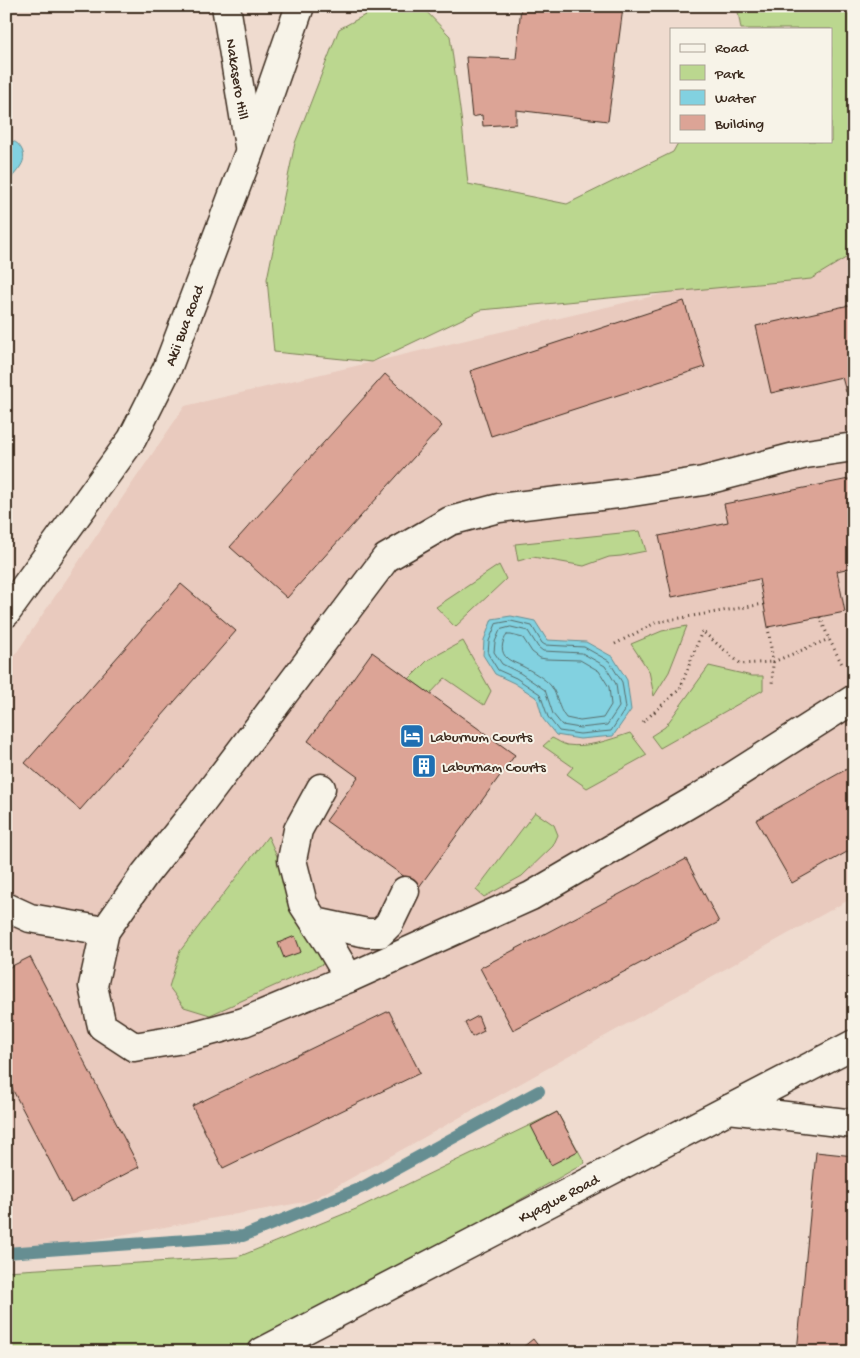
<svg xmlns="http://www.w3.org/2000/svg" width="860" height="1358" font-family="'Gochi Hand',sans-serif">
	<style>
		.built { fill: #e9cabe }
		.green { fill: #bbd78f; stroke: #7b8056 }
		.water { fill: #82d1e0; stroke: #668e92 }
		.lines { fill: none; stroke-linecap: round; stroke-linejoin: round }
		.shore { stroke: #576d6c; stroke-width: 1 }
		.stream { stroke: #668e92; stroke-width: 12 }
		.building { fill: #dca496; stroke: #3b2a1e }
		.minor-casing { stroke: #3b2a1e; stroke-width: 31 }
		.path { stroke: #3b2a1e; stroke-width: 3; stroke-dasharray: 1 4; stroke-linecap: butt }
		.minor { stroke: #f7f3e8; stroke-width: 28 }
		.labels { text-anchor: middle; stroke-width: 4; stroke-linejoin: round; paint-order: stroke }
		.street-label { font-size: 15px; fill: #3b2a1e; stroke: #f7f3e8 }
		.poi-label { font-size: 15px; fill: #3b2a1e; stroke: #f7f3e8; text-anchor: start }
	</style>
	<rect width="100%" height="100%" fill="#efdbcf"/>
	<filter id="ink" filterUnits="userSpaceOnUse"><feTurbulence type="fractalNoise" baseFrequency=".02" numOctaves="2"/><feDisplacementMap in="SourceGraphic" scale="10" xChannelSelector="R" yChannelSelector="G"/><feConvolveMatrix kernelMatrix="1 2 1 2 8 2 1 2 1" color-interpolation-filters="sRGB"/></filter>
	<g filter="url(#ink)">
		<polygon class="built" points="854,249 854,897 310,1201 37,1250 6,1253 6,668 185,406"/>
		<g class="green">
			<polygon points="382,6 421,6 450,36 462,124 468,184 567,204 673,152 679,141 831,141 831,29 741,29 737,6 854,6 854,253 811,279 481,310 372,362 274,352 267,279 295,143 339,29"/>
			<polygon points="640,531 646,551 621,556 609,557 584,566 533,557 518,561 515,544"/>
			<polygon points="499,565 506,579 455,627 436,607"/>
			<polygon points="687,626 669,672 654,696 649,671 631,644 662,631"/>
			<polygon points="463,641 491,691 484,705 445,678 430,694 409,679 428,660"/>
			<polygon points="709,666 752,676 763,676 763,690 660,748 651,736 665,727"/>
			<path d="M630 733 647 755 587 788 567 774 573 767 543 746 552 738C557 740 562 744 567 745 588 748 609 740 630 733Z"/>
			<polygon points="535,812 554,825 558,835 553,846 522,876 484,897 476,890"/>
			<polygon points="268,836 325,963 210,1015 184,1007 169,987 180,951"/>
			<polygon points="557,1112 585,1163 252,1352 6,1352 6,1271 238,1257 356,1209"/>
		</g>
		<g class="water">
			<path d="M6 140C14 141 18 142 22 150 30 167 7 174 6 192Z"/>
			<polygon points="511,616 535,621 547,640 586,642 613,657 627,680 631,710 613,736 580,739 556,735 543,719 537,698 514,683 495,674 483,655 484,640 492,619"/>
		</g>
		<g class="lines">
			<g class="shore">
				<polygon points="511,621 532,626 542,643 545,645 584,647 609,661 622,682 626,708 611,731 580,734 559,731 548,717 540,694 516,678 498,670 488,654 489,641 496,624"/>
				<polygon points="511,627 528,631 538,647 543,651 582,653 605,666 616,684 619,707 607,725 580,728 562,725 553,714 545,690 520,673 502,664 494,652 495,642 500,630"/>
				<path d="M507 635H511L523 638 532 652 540 658 546 659 580 660 599 671 609 687 611 705 603 718 580 721 566 718C557 707 558 695 551 686 546 679 530 670 522 666 518 664 512 662 508 659 500 653 501 642 507 635Z"/>
			</g>
			<polyline class="stream" points="6,1253 243,1236 363,1187 539,1091"/>
		</g>
		<g class="building">
			<polygon points="521,6 608,6 623,8 608,121 516,110 516,124 483,126 482,115 472,117 466,57 516,59"/>
			<polygon points="684,301 705,367 491,436 470,371"/>
			<polygon points="854,304 854,390 846,392 842,377 771,393 756,326"/>
			<polygon points="385,374 442,426 287,598 230,547"/>
			<polygon points="854,478 854,567 837,571 845,612 768,627 759,579 672,597 659,536 728,522 724,504"/>
			<polygon points="181,584 236,631 80,810 25,763"/>
			<polygon points="372,652 515,755 419,887 326,821 358,777 308,741"/>
			<polygon points="854,765 854,848 792,883 756,820"/>
			<polygon points="686,859 719,922 513,1030 480,968"/>
			<polygon points="295,936 301,952 284,958 278,943"/>
			<polygon points="30,957 139,1167 71,1202 6,1077 6,969"/>
			<polygon points="389,1011 420,1073 223,1168 192,1106"/>
			<polygon points="478,1016 484,1031 472,1037 465,1023"/>
			<polygon points="557,1112 578,1151 551,1165 531,1126"/>
			<polygon points="816,1152 854,1156 854,1352 797,1352"/>
			<polygon points="533,1339 543,1352 517,1352"/>
		</g>
		<g class="lines">
			<defs>
				<g id="minor">
					<path id="s1" d="M226 6 249 146"/>
					<polyline points="854,447 806,454 703,481 626,493 499,508 450,521 386,558 200,805 145,874 105,931 93,986 102,1026 134,1047 177,1040 244,1022 349,978 531,896 697,799 854,699"/>
					<path id="s2" d="M6 613 132 439 167 369 250 150 300 6"/>
					<polyline points="321,788 298,830 292,860 303,904 329,944 349,978"/>
					<polyline points="6,907 30,918 105,931"/>
					<polyline points="315,922 367,933 380,933 389,924 405,891"/>
					<polyline points="729,1109 854,1124"/>
					<path id="s3" d="M262 1352 854 1044"/>
				</g>
			</defs>
			<use href="#minor" class="minor-casing"/>
			<g class="path">
				<polyline points="820,617 829,639 843,666"/>
				<polyline points="768,627 773,662 772,686"/>
				<polyline points="615,644 657,622 764,604"/>
				<polyline points="643,722 680,689 702,631 741,664 773,662 829,639"/>
			</g>
			<use href="#minor" class="minor"/>
		</g>
	</g>
	<defs>
		<symbol id="hotel-square" viewBox="-11 -11 22 22"><rect x="-9" y="-9" width="18" height="18" rx="4" fill="#1f6fb2" stroke="#f7f3e8"/><path d="M-6-4.5h1.5V1H6V5H4.5V3h-9V5H-6ZM-4 0a1.8 1.8 0 1 1 3.6 0ZM.5 0V-2.5h3Q6-2.5 6 0Z" fill="#fff"/></symbol>
		<symbol id="building-square" viewBox="-11 -11 22 22"><rect x="-9" y="-9" width="18" height="18" rx="4" fill="#1f6fb2" stroke="#f7f3e8"/><path d="M-4-6H4V6H1V3H-1V6H-4ZM-2.5-4.3h1.7v1.8h-1.7ZM.8-4.3h1.7v1.8H.8ZM-2.5-1h1.7V.8h-1.7ZM.8-1h1.7V.8H.8Z" fill="#fff"/></symbol>
	</defs>
	<g fill-rule="evenodd">
		<use href="#hotel-square" x="398" y="722" width="28" height="28"/>
		<use href="#building-square" x="410" y="752" width="28" height="28"/>
	</g>
	<g class="labels">
		<g class="street-label">
			<text dy="5" stroke="none"><textPath href="#s1" startOffset="74">Nakasero Hill</textPath></text>
			<text dy="5" stroke="none"><textPath href="#s2" startOffset="340">Akii Bua Road</textPath></text>
			<text dy="5" stroke="none"><textPath href="#s3" startOffset="334">Kyagwe Road</textPath></text>
		</g>
		<g class="poi-label">
			<text x="430" y="741">Laburnum Courts</text>
			<text x="442" y="771">Laburnam Courts</text>
		</g>
	</g>
	<rect width="860" height="1358" fill="none" stroke="#f7f3e8" stroke-width="25"/>
	<rect x="12" y="12" width="835" height="1333" fill="none" stroke="#3b2a1e" stroke-width="2" filter="url(#ink)"/>
	<rect x="670" y="28" width="162" height="115" fill="#f7f3e8" stroke="#aca397"/>
	<rect x="680" y="44" width="25" height="8" fill="#f7f3e8" stroke="#aca397"/>
	<text x="715" y="52" font-size="15" fill="#3b2a1e">Road</text>
	<rect x="680" y="65" width="25" height="15" fill="#bbd78f" stroke="#aca397"/>
	<text x="715" y="78" font-size="15" fill="#3b2a1e">Park</text>
	<rect x="680" y="90" width="25" height="15" fill="#82d1e0" stroke="#aca397"/>
	<text x="715" y="102" font-size="15" fill="#3b2a1e">Water</text>
	<rect x="680" y="115" width="25" height="15" fill="#dca496" stroke="#aca397"/>
	<text x="715" y="128" font-size="15" fill="#3b2a1e">Building</text>
</svg>
